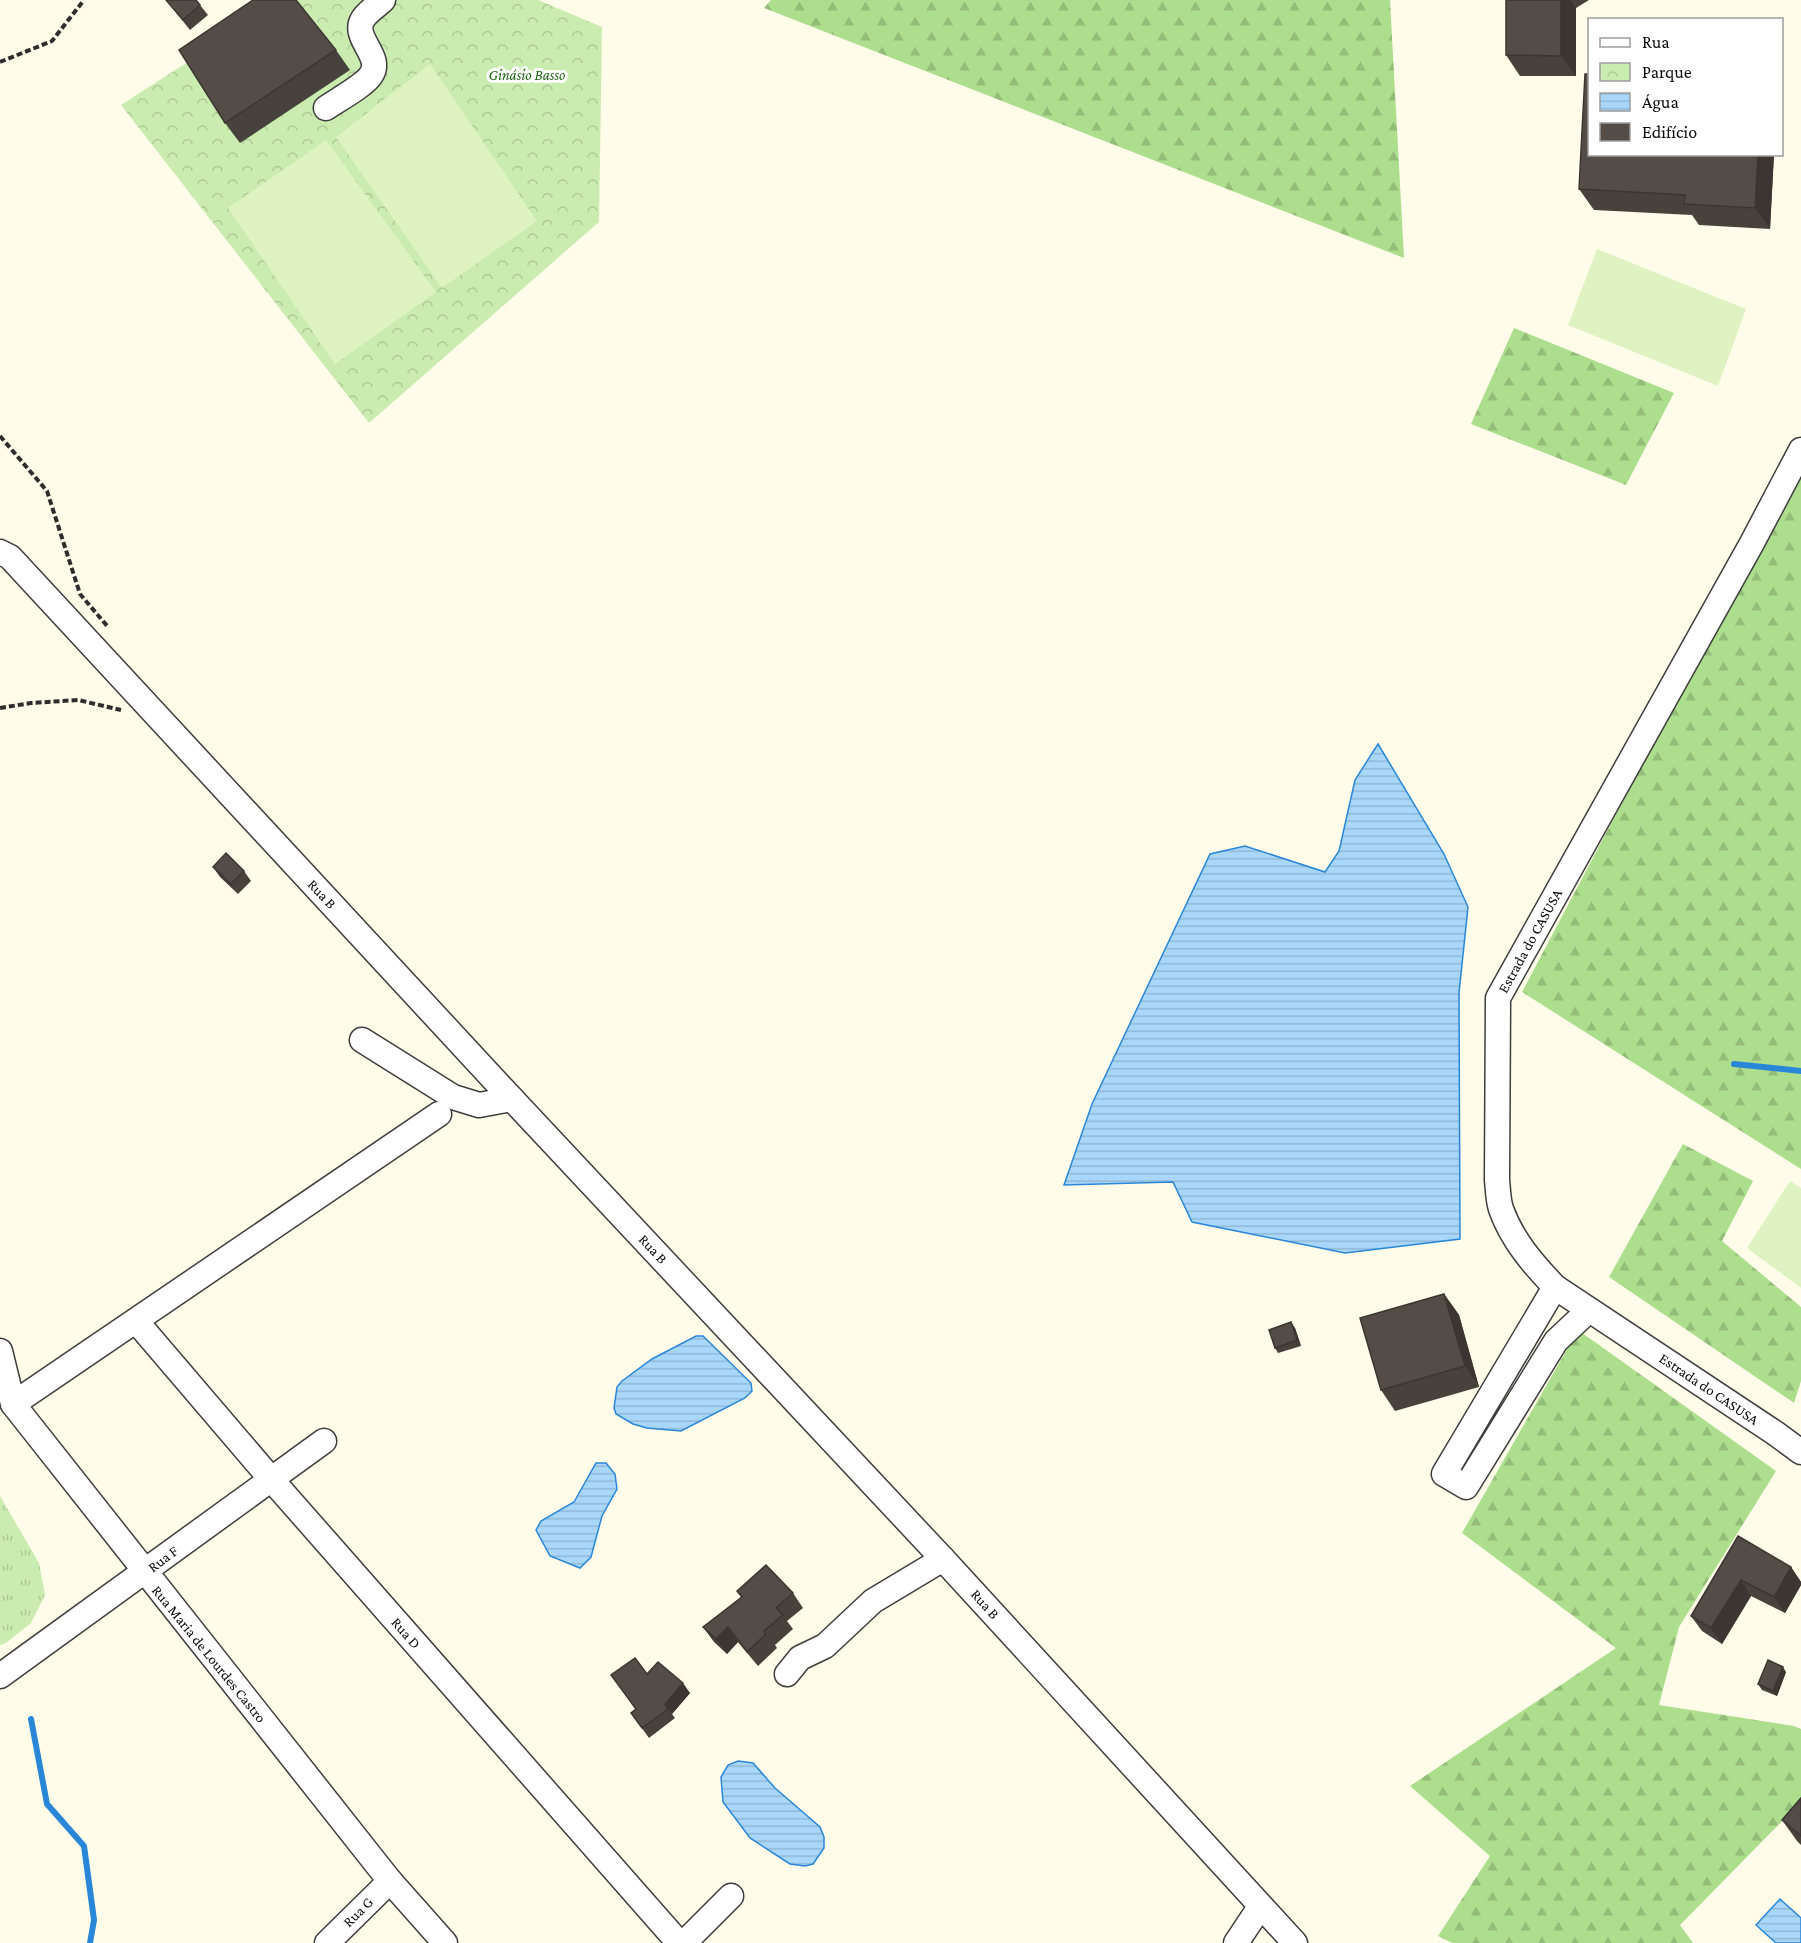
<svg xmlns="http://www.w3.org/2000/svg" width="1801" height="1943" font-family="'Crimson Pro',serif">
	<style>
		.grass { fill: url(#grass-tufts) }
		.forest { fill: url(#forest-firs) }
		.park { fill: url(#park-crowns) }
		.pitch { fill: #dff3c2 }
		.water { fill: url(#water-rules); stroke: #2a87d8; stroke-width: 1.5 }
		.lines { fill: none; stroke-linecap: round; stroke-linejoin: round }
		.stream { stroke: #2a87d8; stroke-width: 6 }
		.minor-casing { stroke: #3e3e3e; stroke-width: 27 }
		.path { stroke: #2d2d2d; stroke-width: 4; stroke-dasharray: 6 3; stroke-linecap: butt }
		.minor { stroke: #fff; stroke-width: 24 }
		.wall { fill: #48423d }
		.shaded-wall { fill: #3b3632 }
		.building { fill: #544d47; stroke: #3b3632; stroke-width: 1.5 }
		.labels { text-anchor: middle; stroke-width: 6; stroke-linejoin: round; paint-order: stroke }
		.park-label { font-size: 15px; font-style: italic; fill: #226717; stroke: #fff }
		.street-label { font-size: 15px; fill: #0b0b0b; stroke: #fff }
	</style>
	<defs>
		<pattern id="grass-tufts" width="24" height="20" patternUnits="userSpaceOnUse" patternTransform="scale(1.5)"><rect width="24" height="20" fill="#cbecb0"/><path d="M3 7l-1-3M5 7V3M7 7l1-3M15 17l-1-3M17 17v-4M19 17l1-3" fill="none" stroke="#adc996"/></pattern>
		<pattern id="forest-firs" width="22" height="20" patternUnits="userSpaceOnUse" patternTransform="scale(1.5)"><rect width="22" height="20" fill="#adde8e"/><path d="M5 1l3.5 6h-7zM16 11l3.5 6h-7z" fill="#94bd79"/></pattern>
		<pattern id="park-crowns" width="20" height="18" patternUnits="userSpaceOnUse" patternTransform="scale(1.5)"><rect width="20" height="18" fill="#cbecb0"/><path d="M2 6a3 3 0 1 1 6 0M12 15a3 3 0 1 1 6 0" fill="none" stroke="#adc996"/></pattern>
		<pattern id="water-rules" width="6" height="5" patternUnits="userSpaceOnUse" patternTransform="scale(1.5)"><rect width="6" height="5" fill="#a9d7fb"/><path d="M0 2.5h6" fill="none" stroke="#90b7d6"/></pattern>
	</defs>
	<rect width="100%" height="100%" fill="#fffce9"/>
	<polygon class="grass" points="0,1496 39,1563 45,1595 31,1623 6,1643 0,1645"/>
	<g class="forest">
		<polygon points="771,0 1390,0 1404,258 764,8"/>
		<polygon points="1514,328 1674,393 1626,485 1471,424"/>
		<polygon points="1801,464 1801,1169 1522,992"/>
		<polygon points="1683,1144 1753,1181 1722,1241 1801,1307 1801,1381 1794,1403 1609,1277"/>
		<polygon points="1578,1330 1776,1471 1679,1627 1659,1705 1794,1726 1801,1729 1801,1802 1680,1925 1693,1943 1452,1943 1438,1936 1490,1856 1410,1786 1616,1648 1462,1533"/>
	</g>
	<polygon class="park" points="284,0 538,0 602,27 599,222 369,423 121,105"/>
	<g class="pitch">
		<polygon points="430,64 537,221 442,288 336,137"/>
		<polygon points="326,140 436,292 335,364 228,208"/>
		<polygon points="1597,249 1746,309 1718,386 1568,325"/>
		<polygon points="1790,1181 1801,1188 1801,1288 1747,1248"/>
	</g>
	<g class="water">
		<polygon points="1378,744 1444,854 1468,907 1459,993 1460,1239 1345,1253 1192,1222 1173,1182 1064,1185 1092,1104 1210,854 1245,846 1325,872 1339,851 1355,780"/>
		<polygon points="696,1336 703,1336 751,1383 752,1391 745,1398 681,1431 647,1428 633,1424 616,1414 614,1408 617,1387 622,1381 652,1359"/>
		<polygon points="596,1463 606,1463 615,1474 617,1489 602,1516 591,1557 580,1568 550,1556 536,1530 541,1521 574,1502"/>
		<polygon points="738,1761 753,1763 775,1788 820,1827 824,1837 824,1848 813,1864 805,1866 790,1864 750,1838 723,1802 721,1777 728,1765"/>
		<polygon points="1780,1899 1801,1918 1801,1943 1776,1943 1756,1925"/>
	</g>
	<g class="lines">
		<g class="stream">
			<polyline points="1734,1064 1801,1071"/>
			<polyline points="31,1719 47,1804 84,1846 94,1920 90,1943"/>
		</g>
		<defs>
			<g id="minor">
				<path d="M326 108C336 101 365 85 371 75 384 56 351 38 363 19 367 12 377 6 383 0"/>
				<path d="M1801 450 1752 543 1498 998 1497 1180C1498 1189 1498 1200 1501 1209 1512 1240 1533 1264 1555 1287L1775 1433 1801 1452"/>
				<polyline points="0,552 10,557 512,1099 943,1559 1295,1943"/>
				<polyline points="362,1040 453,1097 479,1105 512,1099"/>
				<polyline points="1555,1287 1444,1474 1466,1487 1556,1341 1589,1310"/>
				<polyline points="136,1321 271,1479 679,1943"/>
				<polyline points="0,1351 13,1404 390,1881 445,1943"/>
				<polyline points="13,1404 439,1114"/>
				<polyline points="787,1674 800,1658 825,1646 873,1601 943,1559"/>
				<polyline points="0,1676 324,1441"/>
				<polyline points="327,1943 390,1881"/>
				<polyline points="684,1943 731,1896"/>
				<polyline points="1236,1943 1260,1907"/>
			</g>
		</defs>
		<use href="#minor" class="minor-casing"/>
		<g class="path">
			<polyline points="0,62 52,41 84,0"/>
			<polyline points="0,436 47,491 80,594 108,627"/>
			<polyline points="0,708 31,703 78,700 121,710"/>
		</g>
		<use href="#minor" class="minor"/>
	</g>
	<g class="wall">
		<polygon points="166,0 200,5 208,15 190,30"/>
		<polygon points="1505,0 1589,0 1576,8 1576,76 1520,76 1506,55 1506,0"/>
		<polygon points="336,50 350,70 240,143 225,123"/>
		<polygon points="1590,154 1774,154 1770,229 1699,225 1692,215 1594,210 1579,189"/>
		<polygon points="213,867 244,871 251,881 238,894 220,877"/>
		<polygon points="1444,1294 1459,1315 1479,1387 1395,1411 1381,1390"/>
		<polygon points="1295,1328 1301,1346 1278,1353 1275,1348"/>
		<polygon points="1738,1536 1791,1567 1801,1582 1801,1585 1785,1613 1751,1596 1722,1644 1702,1631 1691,1616"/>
		<polygon points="737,1591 793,1593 803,1608 787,1621 793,1629 775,1645 777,1648 758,1666 738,1642 727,1654 714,1642 703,1627 741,1597"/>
		<polygon points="1786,1672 1777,1696 1762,1690 1758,1684"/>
		<polygon points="647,1674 690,1693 672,1714 675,1718 649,1738 631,1713 636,1709"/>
		<polygon points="1801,1798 1801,1845 1797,1841 1782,1820"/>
	</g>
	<g class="shaded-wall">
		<polygon points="1561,0 1570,0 1576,8 1576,76 1561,56"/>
		<polygon points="1758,154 1774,154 1770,229 1755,208"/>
		<polygon points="1444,1294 1459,1315 1479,1387 1465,1366"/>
		<polygon points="1291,1322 1295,1328 1301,1346 1297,1340"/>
		<polygon points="1791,1567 1801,1582 1801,1585 1785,1613 1774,1597"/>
		<polygon points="1741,1580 1751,1596 1722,1644 1711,1628"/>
		<polygon points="728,1627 738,1642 727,1654 716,1639"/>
		<polygon points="1783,1667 1786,1672 1777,1696 1773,1691"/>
		<polygon points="683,1683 690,1693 672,1714 665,1704"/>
	</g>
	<g class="building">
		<polygon points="166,0 196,0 200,5 183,20"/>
		<polygon points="253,0 296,0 336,50 225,123 179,50"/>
		<polygon points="1506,0 1561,0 1561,56 1506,55"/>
		<polygon points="1585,74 1590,74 1590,154 1758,154 1755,208 1684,204 1685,195 1579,189"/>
		<polygon points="226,853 244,871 231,884 213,867"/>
		<polygon points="1444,1294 1465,1366 1381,1390 1360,1318"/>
		<polygon points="1291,1322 1297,1340 1275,1348 1269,1330"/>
		<polygon points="1738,1536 1791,1567 1774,1597 1741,1580 1711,1628 1691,1616"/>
		<polygon points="766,1565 793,1593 776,1608 783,1615 764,1631 766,1634 747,1652 728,1627 716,1639 703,1627 742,1597 737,1591"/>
		<polygon points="635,1658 647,1674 658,1662 683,1683 665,1704 668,1709 642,1728 631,1713 636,1709 611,1675"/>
		<polygon points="1768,1660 1783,1667 1773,1691 1758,1684"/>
		<polygon points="1801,1798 1801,1836 1782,1820"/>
	</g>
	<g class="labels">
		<g class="park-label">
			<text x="527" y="80">Ginásio Basso</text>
		</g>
		<g class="street-label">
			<text transform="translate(322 894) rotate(47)" y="5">Rua B</text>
			<text transform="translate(1530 941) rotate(-61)" y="5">Estrada do CASUSA</text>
			<text transform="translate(653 1249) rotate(47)" y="5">Rua B</text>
			<text transform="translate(1709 1389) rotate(34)" y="5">Estrada do CASUSA</text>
			<text transform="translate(163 1559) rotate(-37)" y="5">Rua F</text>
			<text transform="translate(985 1604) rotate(48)" y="5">Rua B</text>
			<text transform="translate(406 1633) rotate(49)" y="5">Rua D</text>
			<text transform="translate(209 1654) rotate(51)" y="5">Rua Maria de Lourdes Castro</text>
			<text transform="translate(358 1912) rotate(-45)" y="5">Rua G</text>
		</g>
	</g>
	<rect x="1588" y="18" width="195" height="138" fill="#ffffff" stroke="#9d9d9d" stroke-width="1.5"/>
	<rect x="1600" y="38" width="30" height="9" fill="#ffffff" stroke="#9d9d9d" stroke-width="1.5"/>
	<text x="1642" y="48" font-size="18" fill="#0b0b0b">Rua</text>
	<rect x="1600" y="63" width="30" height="18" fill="url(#park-crowns)" stroke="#9d9d9d" stroke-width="1.5"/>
	<text x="1642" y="78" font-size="18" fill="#0b0b0b">Parque</text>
	<rect x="1600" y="93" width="30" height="18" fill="url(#water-rules)" stroke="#9d9d9d" stroke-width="1.5"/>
	<text x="1642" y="108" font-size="18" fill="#0b0b0b">Água</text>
	<rect x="1600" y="123" width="30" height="18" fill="#544d47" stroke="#9d9d9d" stroke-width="1.5"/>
	<text x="1642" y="138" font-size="18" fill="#0b0b0b">Edifício</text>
</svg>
